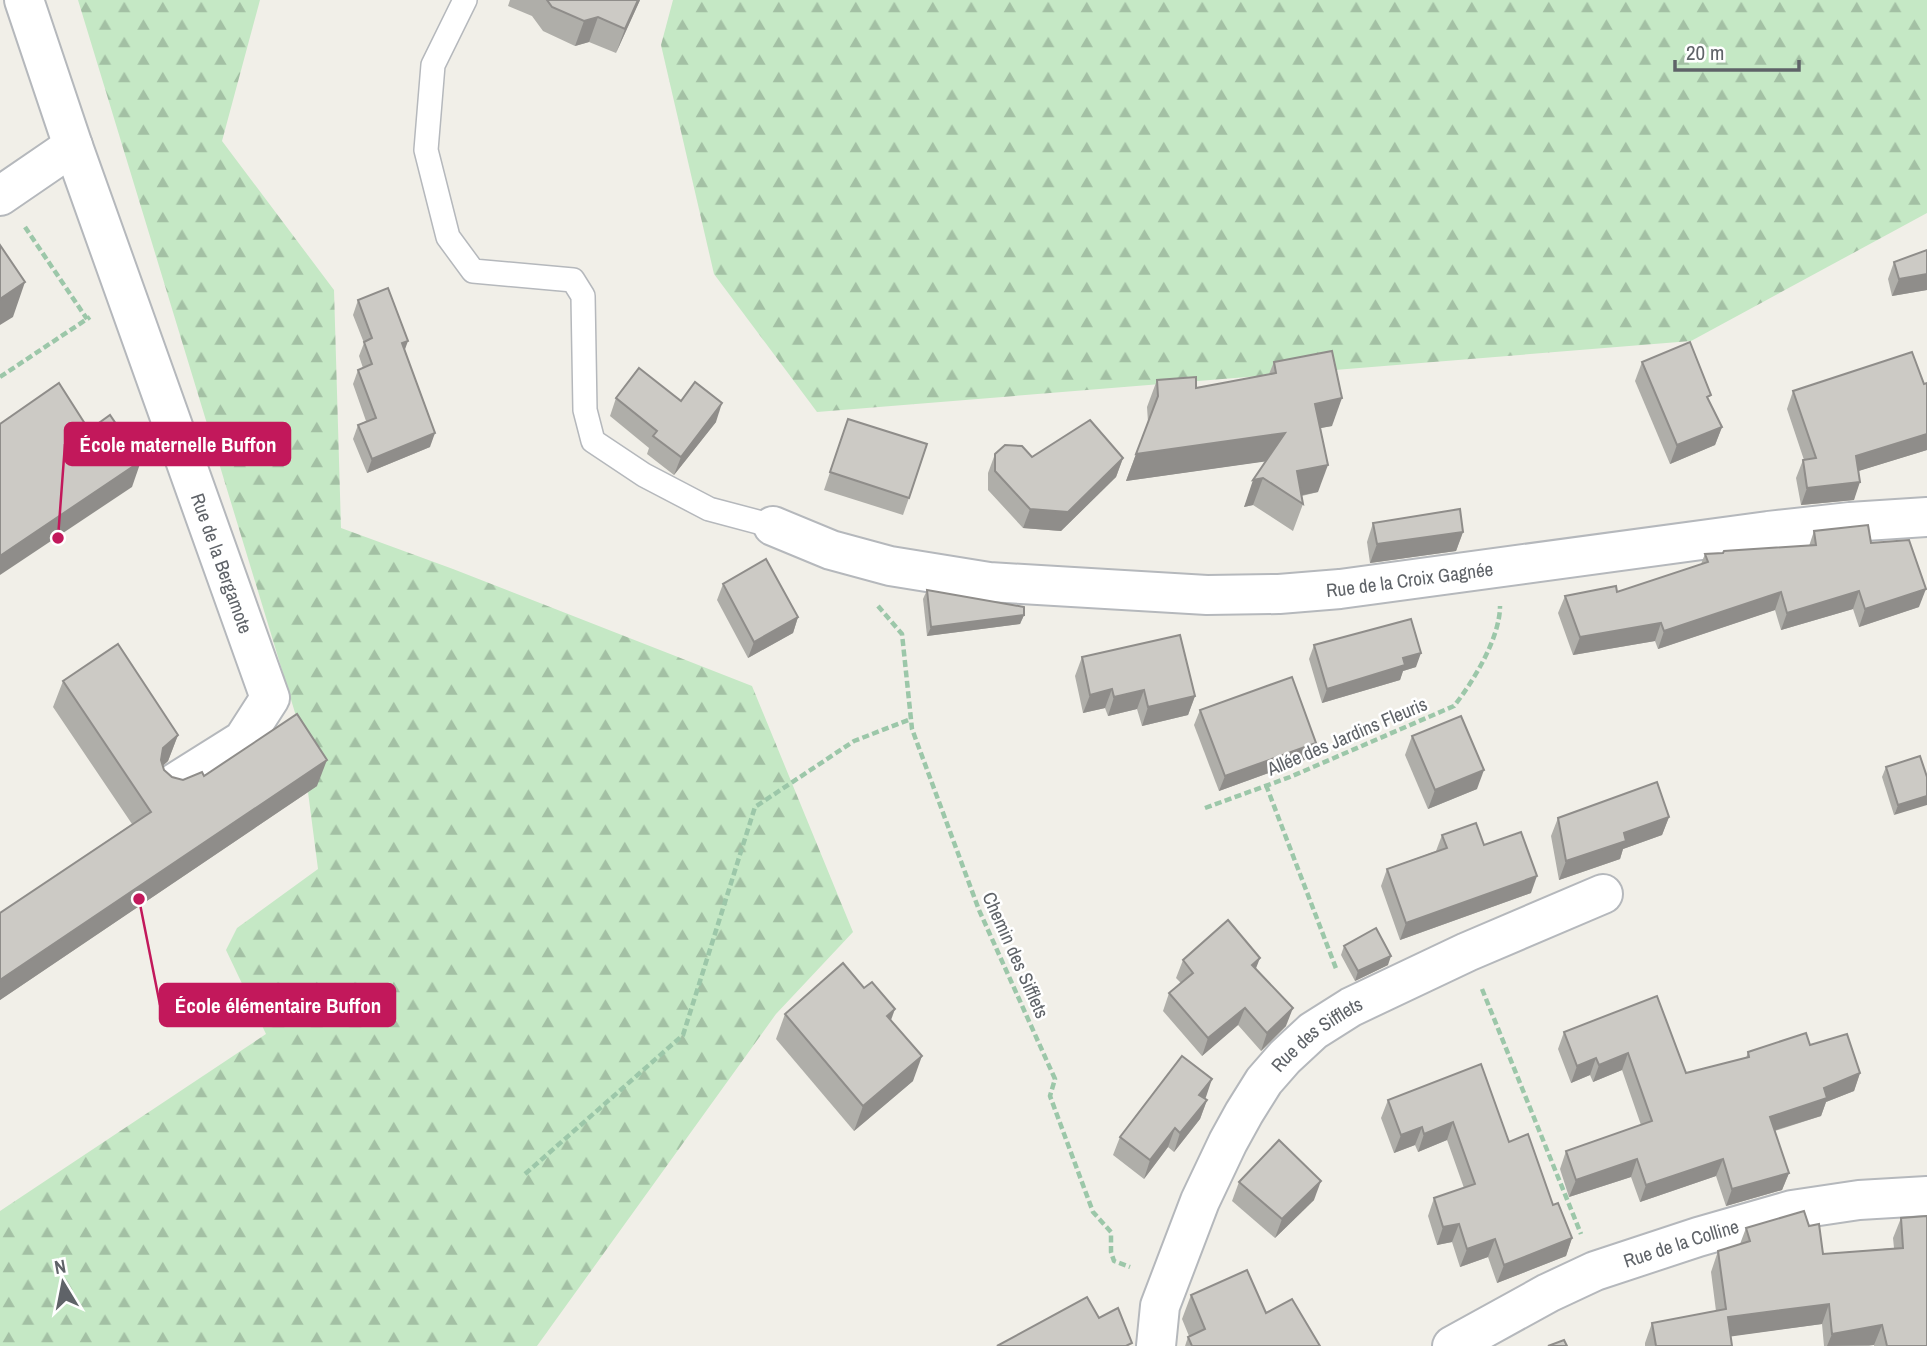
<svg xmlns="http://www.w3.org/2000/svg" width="1927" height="1346" font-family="'Archivo Narrow',sans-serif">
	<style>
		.forest { fill: url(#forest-firs) }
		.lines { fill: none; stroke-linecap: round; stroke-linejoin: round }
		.service-casing { stroke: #b5b8bc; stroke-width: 26 }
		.minor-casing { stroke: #b5b8bc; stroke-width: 42 }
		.path { stroke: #9cc7a9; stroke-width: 4.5; stroke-dasharray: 7 3.5; stroke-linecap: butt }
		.service { stroke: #fff; stroke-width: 23 }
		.minor { stroke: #fff; stroke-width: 38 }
		.wall { fill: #afaea9 }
		.shaded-wall { fill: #8f8d8a }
		.building { fill: #cccac5; stroke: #8f8d8a; stroke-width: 2 }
		.labels { text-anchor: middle; stroke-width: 5; stroke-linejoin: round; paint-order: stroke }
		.street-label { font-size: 19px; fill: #5f6368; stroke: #fff }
		.leader { fill: none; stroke: #c2185b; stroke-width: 2.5 }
		.callout-dot { fill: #c2185b; stroke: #fff; stroke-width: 2.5 }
		.callout { fill: #c2185b; stroke: #c2185b; stroke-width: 2.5 }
		.callout-label { font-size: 21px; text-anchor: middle; font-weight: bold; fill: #fff }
	</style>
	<defs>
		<pattern id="forest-firs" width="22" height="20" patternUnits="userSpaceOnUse" patternTransform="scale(1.75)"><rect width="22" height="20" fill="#c5e8c5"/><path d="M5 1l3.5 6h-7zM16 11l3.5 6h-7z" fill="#a3c0a4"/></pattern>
	</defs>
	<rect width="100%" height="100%" fill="#f1efe8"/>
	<g class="forest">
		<polygon points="78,0 260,0 222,141 334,290 341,528 453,569 752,686 853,932 776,1014 537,1346 0,1346 0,1211 266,1034 226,950 237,928 318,869 308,792 317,785"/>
		<polygon points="673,0 1927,0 1927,213 1691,341 817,412 714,274 661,45"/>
	</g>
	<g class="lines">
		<defs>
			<polyline id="service" points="465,0 433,65 426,150 448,237 473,271 573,280 583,296 585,410 593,441 644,475 709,509 773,526"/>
			<g id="minor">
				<path id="s1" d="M24 0 73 146 270 698 243 740 173 784"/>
				<polyline points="0,196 73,146"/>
				<path id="s2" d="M773 526 831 550 890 566 989 582 1207 595 1279 594 1340 589 1768 531 1850 522 1927 517"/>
				<path id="s3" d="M1156 1346 1160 1306 1200 1201 1228 1142 1244 1113 1264 1081 1285 1057 1313 1031 1351 1007 1467 952 1603 894"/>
				<path id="s4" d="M1452 1346 1548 1293 1595 1271 1698 1237 1792 1210 1859 1200 1927 1196"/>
			</g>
		</defs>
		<use href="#service" class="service-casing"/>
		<use href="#minor" class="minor-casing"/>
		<g class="path">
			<polyline points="25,227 87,319"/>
			<polyline points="0,377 90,317"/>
			<polyline points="878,606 902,634 912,729 979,910 1055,1079 1050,1096 1093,1212 1111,1232 1111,1252 1114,1261 1130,1267"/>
			<polyline points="1266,785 1337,971"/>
			<path d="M1205 808 1290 777 1454 706C1473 682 1500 638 1500 606"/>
			<polyline points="1482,989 1581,1234"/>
			<polyline points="525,1174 683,1035 755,807 854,741 911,719"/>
		</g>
		<use href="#service" class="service"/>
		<use href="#minor" class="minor"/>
	</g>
	<g class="wall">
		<polygon points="510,0 640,0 616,53 589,42 575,46 543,31 532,16 508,6"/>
		<polygon points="1927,250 1927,290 1892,296 1888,279 1894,262"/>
		<polygon points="358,300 405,350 430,447 367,473 353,439 358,425 366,421 353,384 358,370 363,368 359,356 364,343 353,315"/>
		<polygon points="1274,362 1332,426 1320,428 1318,492 1302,496 1303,504 1293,531 1253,505 1244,507 1266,461 1126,481 1148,422 1147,407 1157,380 1196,388 1269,374"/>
		<polygon points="1642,362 1709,401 1722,427 1715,445 1670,464 1635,381"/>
		<polygon points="1793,391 1927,450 1858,471 1854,500 1801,505 1796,478 1803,460 1804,460 1787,409"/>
		<polygon points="616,398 681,401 716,422 674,475 647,454 649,448 610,416"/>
		<polygon points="848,419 909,498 903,515 824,490"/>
		<polygon points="995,454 1032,457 1123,458 1116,477 1061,531 1023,528 988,490 988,473"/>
		<polygon points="1373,523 1463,532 1456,551 1370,563 1367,542"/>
		<polygon points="1814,531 1871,543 1919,607 1859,627 1853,609 1781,630 1775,610 1658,649 1655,641 1573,655 1558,613 1565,596 1617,592 1701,564 1705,554 1723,553 1724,551 1809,546"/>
		<polygon points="723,584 798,617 793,633 748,658 717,600"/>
		<polygon points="927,590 1024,615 1020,624 927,636 923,599"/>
		<polygon points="1314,645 1416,667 1403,671 1400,680 1322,703 1309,659"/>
		<polygon points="1082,657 1195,696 1188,715 1142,726 1137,709 1108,716 1105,708 1083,713 1075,676"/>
		<polygon points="63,681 178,735 168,761 163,766 164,770 172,777 183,780 204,776 317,786 0,1000 0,913 132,824 53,707"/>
		<polygon points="1200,710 1316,743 1310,758 1219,791 1194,725"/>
		<polygon points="1412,736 1477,789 1428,809 1405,755"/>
		<polygon points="1920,756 1894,815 1882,777 1886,767"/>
		<polygon points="1669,817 1662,835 1623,849 1620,859 1559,880 1551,836 1558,818"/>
		<polygon points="1442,835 1531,893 1400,940 1381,886 1387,869 1436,851"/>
		<polygon points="1344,946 1388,965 1355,981 1341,955"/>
		<polygon points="1183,960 1256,969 1286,1026 1261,1051 1238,1025 1202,1056 1163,1011 1169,993 1181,983 1176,978"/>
		<polygon points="785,1014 891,1020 913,1081 854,1131 776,1039"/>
		<polygon points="1564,1032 1686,1073 1746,1058 1748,1052 1810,1045 1860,1073 1854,1091 1826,1102 1821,1116 1775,1131 1789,1173 1782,1190 1726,1206 1716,1176 1640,1202 1631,1177 1569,1197 1560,1169 1566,1151 1641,1125 1622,1070 1593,1082 1590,1075 1571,1083 1558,1049"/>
		<polygon points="1206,1097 1205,1099 1207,1100 1200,1119 1174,1152 1168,1147 1144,1179 1113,1155 1120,1137"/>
		<polygon points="1388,1100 1509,1142 1553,1205 1572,1238 1566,1256 1497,1283 1488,1257 1460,1267 1452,1242 1437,1245 1428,1216 1434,1198 1464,1188 1447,1140 1418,1152 1415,1145 1394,1153 1381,1118"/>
		<polygon points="1239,1182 1314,1200 1275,1238 1232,1201"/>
		<polygon points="1901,1218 1927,1346 1874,1346 1874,1345 1869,1346 1824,1346 1822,1324 1730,1336 1732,1346 1645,1346 1645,1343 1652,1323 1716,1311 1711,1272 1718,1251 1740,1244 1746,1228 1809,1226 1823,1254 1894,1248 1893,1238"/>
		<polygon points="1191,1295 1266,1313 1320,1346 1185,1346 1188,1337 1189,1336 1182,1319"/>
	</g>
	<g class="shaded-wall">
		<polygon points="638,0 640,0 616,53 625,29"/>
		<polygon points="598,17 589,42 575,46 584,21"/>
		<polygon points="1927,274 1927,290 1892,296 1899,279"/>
		<polygon points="25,282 13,317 0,325 0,299"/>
		<polygon points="408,341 403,355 402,343"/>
		<polygon points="1342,398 1332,426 1305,431 1315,404"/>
		<polygon points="722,403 716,422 674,475 681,457"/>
		<polygon points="1722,427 1715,445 1670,464 1677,445"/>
		<polygon points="435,433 430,447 367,473 372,459"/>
		<polygon points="1285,433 1275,460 1126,481 1136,454"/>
		<polygon points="1927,434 1927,450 1849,474 1856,456"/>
		<polygon points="1123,458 1116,477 1061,531 1023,528 1030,509"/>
		<polygon points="141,461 132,487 0,575 0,556"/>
		<polygon points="1328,465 1318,492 1293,497 1297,471"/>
		<polygon points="1263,478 1253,505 1244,507 1253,480"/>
		<polygon points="1860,482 1854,500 1801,505 1807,488"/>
		<polygon points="1463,532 1456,551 1370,563 1377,544"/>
		<polygon points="1926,589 1919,607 1859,627 1865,609"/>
		<polygon points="1859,591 1853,609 1781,630 1787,613"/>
		<polygon points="1781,592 1775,610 1658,649 1664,631"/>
		<polygon points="1024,615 1020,624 927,636 931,627"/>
		<polygon points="798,617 793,633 748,658 754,642"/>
		<polygon points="1661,623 1655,641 1573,655 1580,637"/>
		<polygon points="1421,653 1416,667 1403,671 1400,680 1322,703 1327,689 1403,658"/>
		<polygon points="1112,689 1105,708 1083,713 1090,695"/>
		<polygon points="1144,690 1137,709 1108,716 1114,697"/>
		<polygon points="1195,696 1188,715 1142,726 1148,707"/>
		<polygon points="178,735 168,761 153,774 163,748"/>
		<polygon points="1316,743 1310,758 1219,791 1225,776"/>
		<polygon points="327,760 317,786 0,1000 0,980"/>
		<polygon points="1484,770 1477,789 1428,809 1435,790"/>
		<polygon points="1927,796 1927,805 1894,815 1898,805"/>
		<polygon points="1669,817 1662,835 1623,849 1620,859 1559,880 1566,861 1624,833"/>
		<polygon points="1537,876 1531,893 1400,940 1406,923"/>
		<polygon points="1391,956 1388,965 1355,981 1358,971"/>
		<polygon points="1260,958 1253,976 1252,965"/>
		<polygon points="1245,1008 1238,1025 1202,1056 1208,1038"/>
		<polygon points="1293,1008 1286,1026 1261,1051 1267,1033"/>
		<polygon points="895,1009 886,1034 887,1016"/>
		<polygon points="1628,1053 1622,1070 1593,1082 1599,1065"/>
		<polygon points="922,1056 913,1081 854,1131 863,1106"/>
		<polygon points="1596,1058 1590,1075 1571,1083 1577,1066"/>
		<polygon points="1860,1073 1854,1091 1826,1102 1821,1116 1763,1134 1770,1117 1824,1088"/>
		<polygon points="1212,1079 1206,1097 1193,1114 1199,1095"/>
		<polygon points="1207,1100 1200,1119 1174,1152 1180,1133"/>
		<polygon points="1453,1122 1447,1140 1418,1152 1424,1134"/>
		<polygon points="1422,1127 1415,1145 1394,1153 1401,1135"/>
		<polygon points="1175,1128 1168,1147 1144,1179 1150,1160"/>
		<polygon points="1637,1159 1631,1177 1569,1197 1576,1180"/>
		<polygon points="1723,1159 1716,1176 1640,1202 1646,1185"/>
		<polygon points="1789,1173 1782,1190 1726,1206 1732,1189"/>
		<polygon points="1321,1181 1314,1200 1275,1238 1282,1219"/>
		<polygon points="1459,1224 1452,1242 1437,1245 1443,1227"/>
		<polygon points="1572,1238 1566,1256 1497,1283 1504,1265"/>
		<polygon points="1495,1239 1488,1257 1460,1267 1467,1249"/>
		<polygon points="1829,1304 1822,1324 1720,1338 1728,1317"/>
		<polygon points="1882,1325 1874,1345 1827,1346 1832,1334"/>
	</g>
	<g class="building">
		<polygon points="547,0 638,0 625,29 598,17 584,21 552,7"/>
		<polygon points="0,245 25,282 0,299"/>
		<polygon points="1927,250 1927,274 1899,279 1894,262"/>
		<polygon points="388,288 408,341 402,343 435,433 372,459 358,425 376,418 358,370 372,364 364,342 372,338 358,300"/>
		<polygon points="1690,342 1711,395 1707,397 1722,427 1677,445 1642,362"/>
		<polygon points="1332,351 1342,398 1315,404 1328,465 1297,471 1303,504 1263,478 1253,480 1285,433 1136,454 1158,396 1157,380 1196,377 1196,388 1276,373 1274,362"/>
		<polygon points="1912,352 1924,384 1927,383 1927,434 1856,456 1860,482 1807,488 1803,460 1816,458 1793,391"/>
		<polygon points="639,368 681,401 695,382 722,403 681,457 653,436 657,431 616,398"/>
		<polygon points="59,383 89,430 110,415 141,461 0,556 0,424"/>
		<polygon points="848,419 927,444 909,498 830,472"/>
		<polygon points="1090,420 1123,458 1068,512 1030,509 995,471 995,454 1005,445 1022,446 1032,457"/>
		<polygon points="1460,509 1463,532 1377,544 1373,523"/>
		<polygon points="1868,525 1871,543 1909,540 1926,589 1865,609 1859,591 1787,613 1781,592 1664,631 1661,623 1580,637 1565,596 1616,586 1617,592 1708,562 1705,554 1723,553 1724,551 1816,545 1814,531"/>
		<polygon points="766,559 798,617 754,642 723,584"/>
		<polygon points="927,590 1024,607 1024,615 931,627"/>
		<polygon points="1411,619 1421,653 1403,658 1405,665 1327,689 1314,645"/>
		<polygon points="1180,635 1195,696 1148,707 1144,690 1114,697 1112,689 1090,695 1082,657"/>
		<polygon points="118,644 178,735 163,748 161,760 164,770 172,777 183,780 202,772 204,776 297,714 327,760 0,980 0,913 151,812 63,681"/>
		<polygon points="1292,677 1316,743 1225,776 1200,710"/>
		<polygon points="1461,716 1484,770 1435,790 1412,736"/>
		<polygon points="1920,756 1927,777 1927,796 1898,805 1886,767"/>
		<polygon points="1657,782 1669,817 1624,833 1626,841 1566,861 1558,818"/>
		<polygon points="1476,823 1484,845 1521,832 1537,876 1406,923 1387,869 1447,848 1442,835"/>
		<polygon points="1228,920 1260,958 1252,965 1293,1008 1267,1033 1245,1008 1208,1038 1169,993 1193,973 1183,960"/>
		<polygon points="1376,928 1391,956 1358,971 1344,946"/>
		<polygon points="843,963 864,988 872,982 895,1009 887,1016 922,1056 863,1106 785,1014"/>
		<polygon points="1657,996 1686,1073 1749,1057 1748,1052 1806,1033 1810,1045 1847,1034 1860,1073 1824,1088 1827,1098 1770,1117 1789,1173 1732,1189 1723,1159 1646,1185 1637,1159 1576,1180 1566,1151 1652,1121 1628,1053 1599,1065 1596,1058 1577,1066 1564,1032"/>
		<polygon points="1182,1056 1212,1079 1199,1095 1207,1100 1180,1133 1175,1128 1150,1160 1120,1137"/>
		<polygon points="1481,1064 1509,1142 1528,1134 1553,1205 1558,1203 1572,1238 1504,1265 1495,1239 1467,1249 1459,1224 1443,1227 1434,1198 1475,1184 1453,1122 1424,1134 1422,1127 1401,1135 1388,1100"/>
		<polygon points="1279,1140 1321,1181 1282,1219 1239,1182"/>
		<polygon points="1804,1211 1809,1226 1819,1224 1823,1254 1903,1248 1901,1218 1927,1216 1927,1346 1887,1346 1882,1325 1832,1334 1829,1304 1728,1317 1732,1346 1656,1346 1652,1323 1726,1309 1718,1251 1750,1241 1746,1228"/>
		<polygon points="1247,1270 1266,1313 1292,1299 1320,1346 1192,1346 1188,1337 1205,1329 1191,1295"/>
		<polygon points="1087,1297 1099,1318 1118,1308 1132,1343 1126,1346 997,1346"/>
		<polygon points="1564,1340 1567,1346 1548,1346"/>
	</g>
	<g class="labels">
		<g class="street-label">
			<text dy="7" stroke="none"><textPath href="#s1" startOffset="597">Rue de la Bergamote</textPath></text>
			<text dy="7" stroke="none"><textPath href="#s2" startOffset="646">Rue de la Croix Gagnée</textPath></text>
			<text transform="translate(1347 736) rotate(-23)" y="7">Allée des Jardins Fleuris</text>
			<text transform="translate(1016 955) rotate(66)" y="7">Chemin des Sifflets</text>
			<text dy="7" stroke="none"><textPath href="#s3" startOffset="360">Rue des Sifflets</textPath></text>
			<text dy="7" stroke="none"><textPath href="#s4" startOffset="252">Rue de la Colline</textPath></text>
		</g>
	</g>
	<path class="leader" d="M58 538L65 444M139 899L160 1005"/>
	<g class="callout-dot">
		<circle cx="58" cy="538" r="7"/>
		<circle cx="139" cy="899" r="7"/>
	</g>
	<g class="callout">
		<rect x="65" y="423" width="225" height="42" rx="7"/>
		<rect x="160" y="984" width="235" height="42" rx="7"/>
	</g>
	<g class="callout-label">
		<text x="178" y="452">École maternelle Buffon</text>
		<text x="278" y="1013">École élémentaire Buffon</text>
	</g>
	<g transform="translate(63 1283) rotate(350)" stroke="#ffffff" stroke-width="5" paint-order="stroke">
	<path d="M0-5L12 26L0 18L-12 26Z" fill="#5f6368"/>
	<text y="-10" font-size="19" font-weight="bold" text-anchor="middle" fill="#5f6368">N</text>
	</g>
	<path d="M1675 60v10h124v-10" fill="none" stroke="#5f6368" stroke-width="3.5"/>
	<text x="1686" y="60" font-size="21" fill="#5f6368" stroke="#ffffff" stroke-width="5" paint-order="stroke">20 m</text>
</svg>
